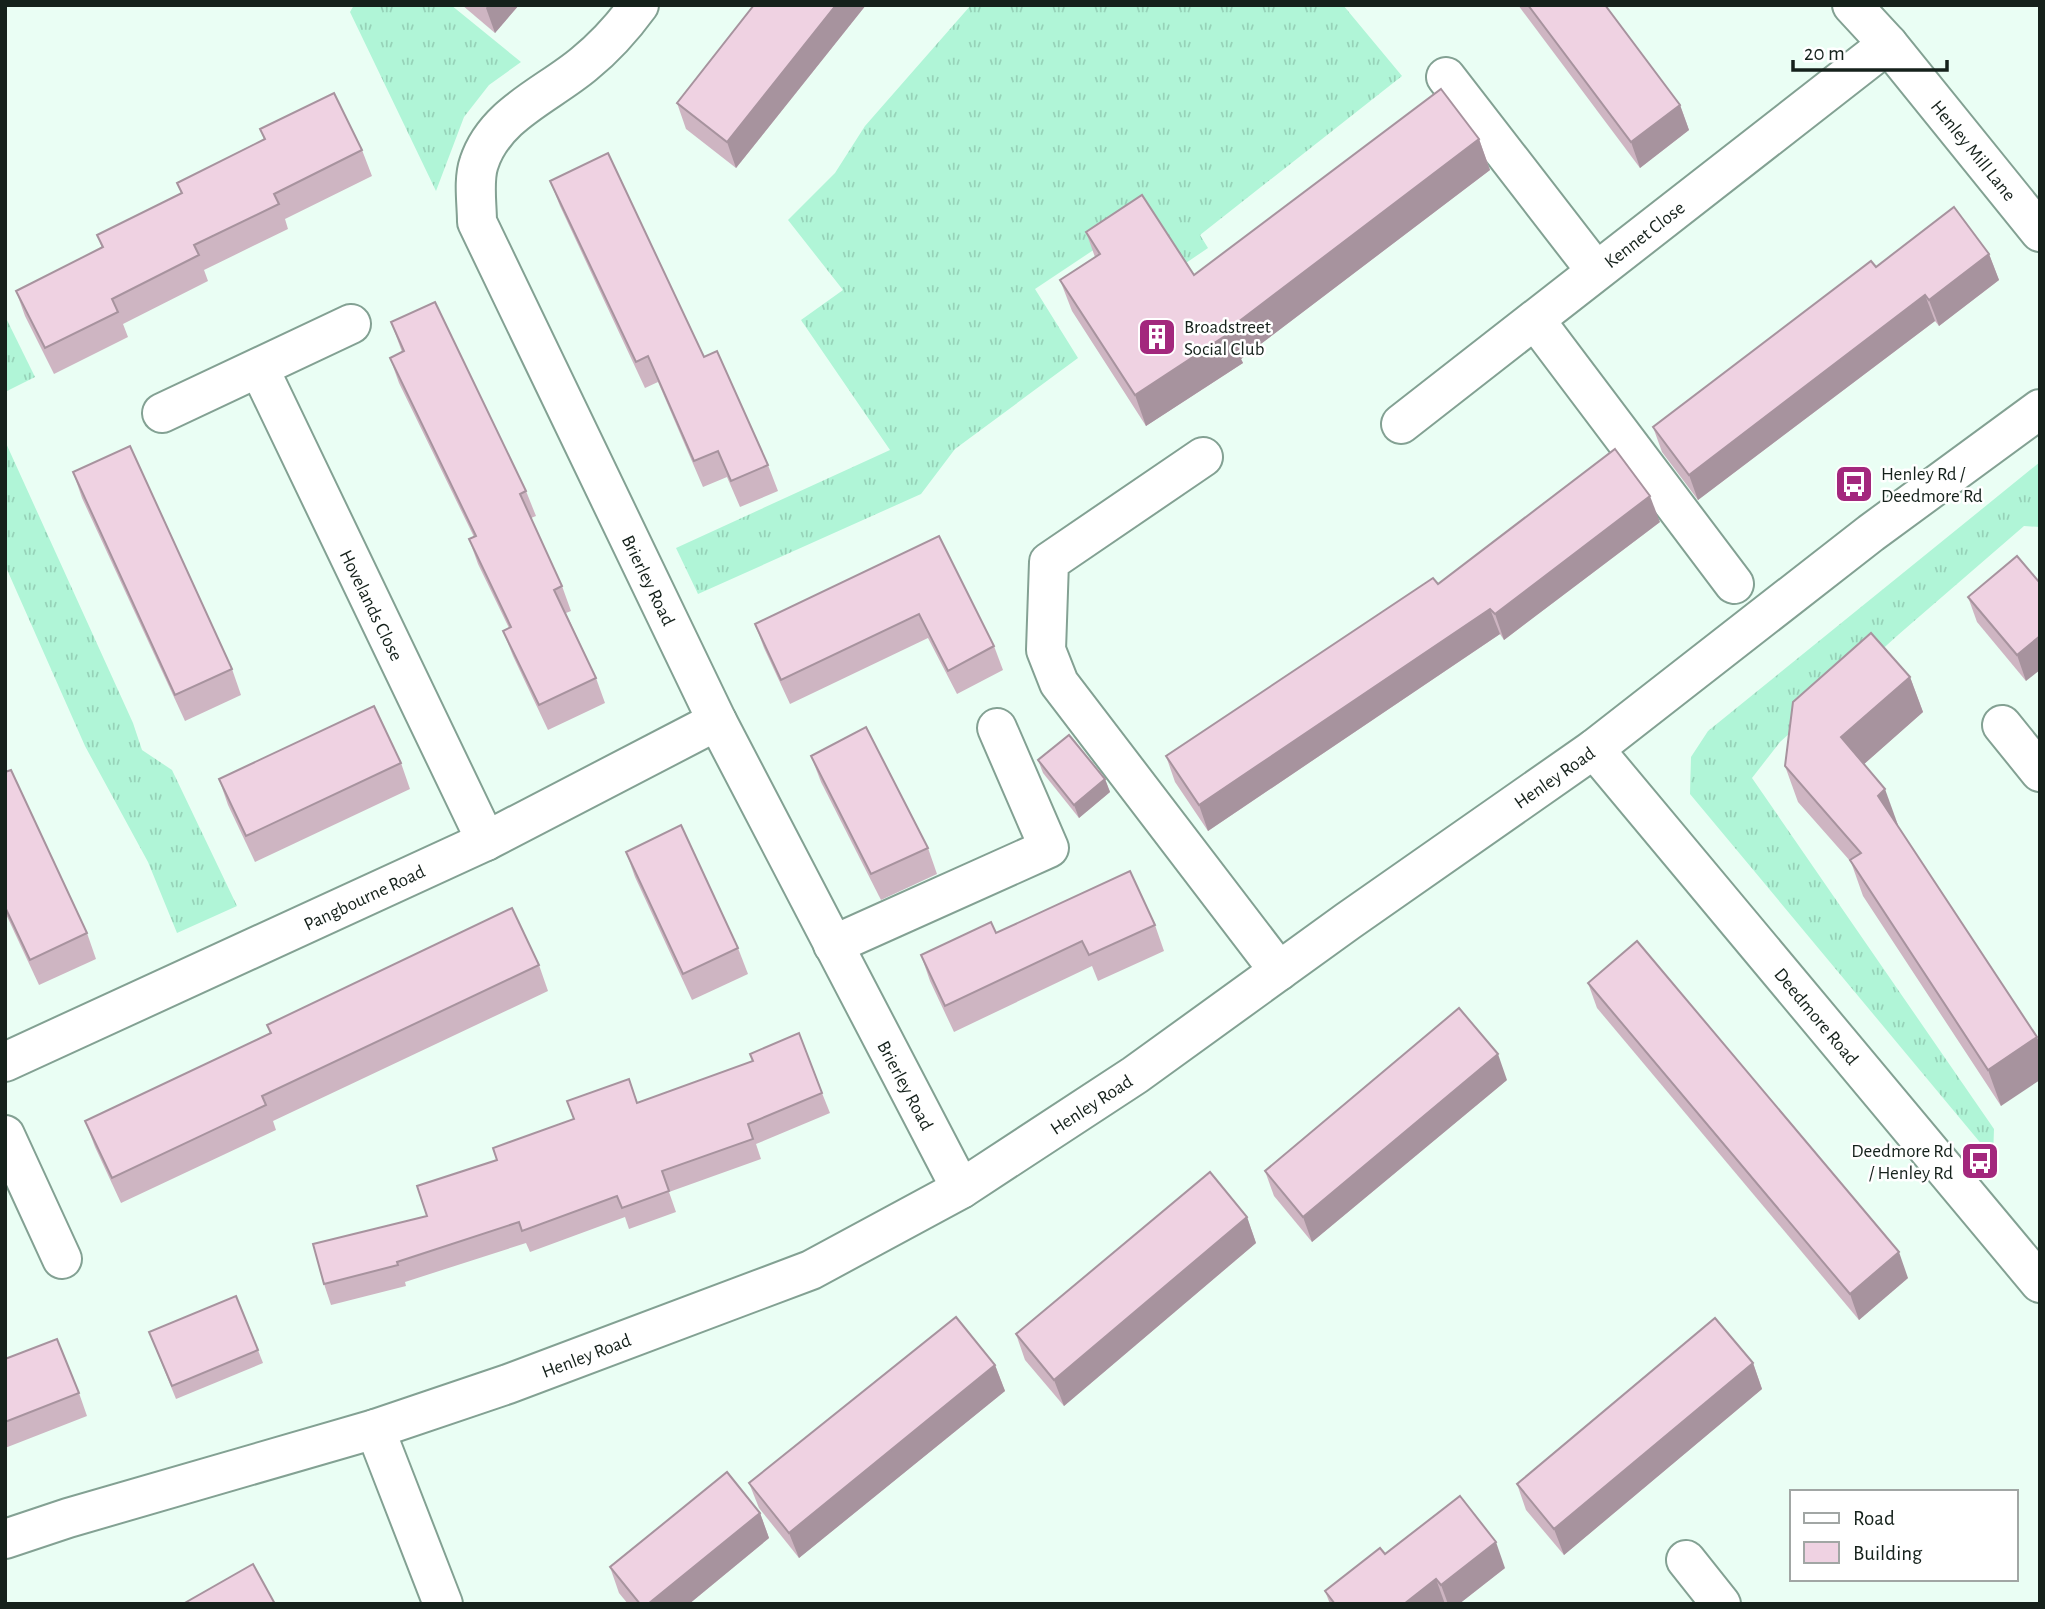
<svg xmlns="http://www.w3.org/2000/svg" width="2045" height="1609" font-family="'Alegreya Sans',sans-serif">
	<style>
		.grass { fill: url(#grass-tufts) }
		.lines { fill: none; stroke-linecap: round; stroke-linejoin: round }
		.minor-casing { stroke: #83a193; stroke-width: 42 }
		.major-casing { stroke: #83a193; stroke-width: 42 }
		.minor { stroke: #fff; stroke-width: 38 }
		.major { stroke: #fff; stroke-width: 38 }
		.wall { fill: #ceb5c2 }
		.shaded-wall { fill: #a7939e }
		.building { fill: #efd2e2; stroke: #a7939e; stroke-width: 2 }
		.labels { text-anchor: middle; stroke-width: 5; stroke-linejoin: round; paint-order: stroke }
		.street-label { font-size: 19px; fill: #15211b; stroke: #fff }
		.poi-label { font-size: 19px; fill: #15211b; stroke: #fff; text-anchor: start }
	</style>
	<defs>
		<pattern id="grass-tufts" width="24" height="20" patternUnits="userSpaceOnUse" patternTransform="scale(1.75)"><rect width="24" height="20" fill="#b0f5d7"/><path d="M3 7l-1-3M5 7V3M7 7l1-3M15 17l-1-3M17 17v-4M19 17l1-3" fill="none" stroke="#96d2b8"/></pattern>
	</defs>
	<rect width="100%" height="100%" fill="#eafef4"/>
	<g class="grass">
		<polygon points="354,5 451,5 521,62 489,85 464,117 436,191 350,12"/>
		<polygon points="971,5 1343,5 1402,76 1200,235 1208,248 1180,267 1146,215 1035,289 1078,358 955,449 921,494 698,594 676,548 890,450 801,320 843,290 788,220 835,173 865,126"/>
		<polygon points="5,316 35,377 5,392"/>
		<polygon points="5,441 133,723 142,750 172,770 237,906 177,933 148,862 85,746 5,565"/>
		<polygon points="2040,462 2040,527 2024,526 1898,635 1780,742 1752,778 1994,1129 1993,1158 1690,794 1691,757 1708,731"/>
	</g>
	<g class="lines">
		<defs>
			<g id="minor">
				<path d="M639 5C623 27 605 47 584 64 547 95 495 114 479 163 473 180 477 204 477 222L717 721 961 1189"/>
				<polyline points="1852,5 1888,44 2040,232"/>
				<polyline points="1446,77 1596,271"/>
				<polyline points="1535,320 1734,584"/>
				<polyline points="259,368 486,841"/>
				<polyline points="162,413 351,324"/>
				<polyline points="1401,424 1888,44"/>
				<polyline points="1203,457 1049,562 1046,650 1059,683 1279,971"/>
				<polyline points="2002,725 2040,772"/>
				<polyline points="1594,749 2040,1283"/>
				<polyline points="833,945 1049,848 997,728"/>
				<polyline points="5,1062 486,841 717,721"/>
				<polyline points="5,1135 62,1259"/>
				<polyline points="375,1429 443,1604"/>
				<polyline points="1686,1560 1721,1604"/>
			</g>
			<polyline id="major" points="5,1539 68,1518 375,1429 508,1384 811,1270 961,1189 1135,1075 1348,921 1594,749 1871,533 2040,409"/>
		</defs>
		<use href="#minor" class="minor-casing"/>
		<use href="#major" class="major-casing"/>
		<use href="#minor" class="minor"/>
		<use href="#major" class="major"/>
	</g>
	<g class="wall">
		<polygon points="462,5 519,5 495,33"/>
		<polygon points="754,5 866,5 736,168 686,129 677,103"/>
		<polygon points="1518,5 1605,5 1680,105 1689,130 1640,168"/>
		<polygon points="260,129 362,150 372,176 285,219 288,229 204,270 208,281 123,324 128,337 54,374 25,316 16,291 102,248 97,235 181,193 177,183 264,139"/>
		<polygon points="1479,139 1490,170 1241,359 1243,363 1146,426 1072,311 1060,280 1095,257 1086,232 1194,275"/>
		<polygon points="550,181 704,357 768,465 778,491 740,507 727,477 703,487 658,382 645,388 560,206"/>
		<polygon points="1989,254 1999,280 1939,326 1935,321 1698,500 1662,452 1653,427 1876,267"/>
		<polygon points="391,322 526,491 536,516 531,518 562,586 571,611 566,613 596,678 605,703 548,730 513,656 503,631 509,628 478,564 469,539 474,537 399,383 390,358 402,352"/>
		<polygon points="73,472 232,669 241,695 185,721 82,498"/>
		<polygon points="1660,522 1504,640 1500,634 1208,831 1175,782 1166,756 1438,584"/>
		<polygon points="939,536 994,646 1003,670 957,694 928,638 790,704 764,648 755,624"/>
		<polygon points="2040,583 2026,681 1977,622 1968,597"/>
		<polygon points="1910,677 1923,712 1864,764 1898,825 1897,825 2037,1037 2001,1106 1863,896 1851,862 1798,802 1785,766"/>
		<polygon points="811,756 928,848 937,874 881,900 821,782"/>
		<polygon points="1038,760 1105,779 1110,792 1079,818 1043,773"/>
		<polygon points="401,763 410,789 255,862 228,805 219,779"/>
		<polygon points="5,772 87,933 96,959 39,985 5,912"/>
		<polygon points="626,852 738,948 748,974 692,1000 635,877"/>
		<polygon points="1155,925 1164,951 1098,981 1092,966 954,1032 930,981 921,955 996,933"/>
		<polygon points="539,965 548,991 273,1121 276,1130 121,1203 95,1147 85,1121 270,1033 267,1025"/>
		<polygon points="1588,983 1908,1278 1859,1320 1597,1008"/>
		<polygon points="1507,1080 1312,1242 1274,1196 1265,1171"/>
		<polygon points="822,1093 830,1113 756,1144 761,1159 669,1192 676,1212 629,1229 625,1217 530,1252 526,1243 405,1282 406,1286 331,1305 324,1284 427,1216 497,1160 638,1103"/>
		<polygon points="1247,1217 1256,1243 1064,1406 1025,1360 1016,1334"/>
		<polygon points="149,1332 258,1350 263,1363 176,1399"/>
		<polygon points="5,1359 79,1393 87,1416 5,1448"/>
		<polygon points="1753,1363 1762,1389 1564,1555 1526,1510 1517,1484"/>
		<polygon points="995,1365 1005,1391 799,1558 759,1508 749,1483"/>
		<polygon points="760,1513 769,1538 689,1604 628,1604 619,1593 610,1567"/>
		<polygon points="1385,1554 1505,1568 1459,1604 1330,1604 1325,1591"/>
	</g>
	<g class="shaded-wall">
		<polygon points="488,5 519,5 495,33 486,8"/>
		<polygon points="836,5 866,5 736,168 727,142"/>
		<polygon points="1680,105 1689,130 1640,168 1631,142"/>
		<polygon points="1479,139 1490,170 1241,359 1243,363 1146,426 1135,395 1229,329"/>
		<polygon points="1989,254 1999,280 1939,326 1929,300"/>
		<polygon points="1925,295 1935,321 1698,500 1689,475"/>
		<polygon points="1650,496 1660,522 1504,640 1495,614"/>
		<polygon points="1490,609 1500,634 1208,831 1199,805"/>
		<polygon points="2040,636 2040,670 2026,681 2017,655"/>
		<polygon points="1910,677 1923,712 1854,773 1841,737"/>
		<polygon points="1105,779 1110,792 1079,818 1074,805"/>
		<polygon points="1885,789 1898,825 1891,831 1878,796"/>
		<polygon points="2037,1037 2040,1043 2040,1080 2001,1106 1988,1070"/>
		<polygon points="1498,1054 1507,1080 1312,1242 1303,1217"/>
		<polygon points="1247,1217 1256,1243 1064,1406 1054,1380"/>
		<polygon points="1899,1252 1908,1278 1859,1320 1850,1294"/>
		<polygon points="1753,1363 1762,1389 1564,1555 1554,1529"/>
		<polygon points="995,1365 1005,1391 799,1558 789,1533"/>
		<polygon points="760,1513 769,1538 689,1604 648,1604"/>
		<polygon points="1496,1542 1505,1568 1459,1604 1448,1604 1441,1585"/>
		<polygon points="1436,1579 1445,1604 1404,1604"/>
	</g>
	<g class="building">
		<polygon points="754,5 836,5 727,142 677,103"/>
		<polygon points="1528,5 1605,5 1680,105 1631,142"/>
		<polygon points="1441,89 1479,139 1229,329 1231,332 1135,395 1060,280 1100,254 1086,232 1142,195 1194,275"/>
		<polygon points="334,93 362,150 274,194 279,204 194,245 199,255 112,299 118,312 45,348 16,291 103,247 97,235 182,193 177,183 265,139 260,129"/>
		<polygon points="608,153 704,357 717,351 768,465 731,481 718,451 694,461 648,356 636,362 550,181"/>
		<polygon points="1954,207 1989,254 1929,300 1925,295 1689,475 1653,427 1871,261 1876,267"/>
		<polygon points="435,302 526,491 520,494 562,586 554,590 596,678 539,705 503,631 511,627 469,539 476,536 390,358 404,351 391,322"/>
		<polygon points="130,446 232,669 175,695 73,472"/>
		<polygon points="1615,449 1650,496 1495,614 1490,609 1199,805 1166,756 1433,578 1438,584"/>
		<polygon points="939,536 994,646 948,671 919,614 781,680 755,624"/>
		<polygon points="2017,556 2040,583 2040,636 2017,655 1968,597"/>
		<polygon points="1871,633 1910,677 1841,737 1885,789 1878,796 2037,1037 1988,1070 1850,860 1861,853 1785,766 1793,702"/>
		<polygon points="374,706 401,763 246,836 219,779"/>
		<polygon points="866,727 928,848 871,874 811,756"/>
		<polygon points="1069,735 1105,779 1074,805 1038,760"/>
		<polygon points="11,770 87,933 30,960 5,907 5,772"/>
		<polygon points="681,825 738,948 683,974 626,852"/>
		<polygon points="1130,871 1155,925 1089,955 1082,941 945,1006 921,955 991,922 996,933"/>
		<polygon points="512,908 539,965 262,1096 266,1105 112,1178 85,1121 271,1033 267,1025"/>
		<polygon points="1637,941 1899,1252 1850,1294 1588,983"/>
		<polygon points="1459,1008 1498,1054 1303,1217 1265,1171"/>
		<polygon points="799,1033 822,1093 748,1124 753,1139 662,1171 669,1191 622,1208 617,1196 522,1231 519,1222 397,1262 398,1265 324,1284 313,1244 427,1216 417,1186 497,1160 493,1148 574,1119 567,1101 629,1079 637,1103 753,1061 750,1054"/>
		<polygon points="1210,1172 1247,1217 1054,1380 1016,1334"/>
		<polygon points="236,1296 258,1350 172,1386 149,1332"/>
		<polygon points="956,1317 995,1365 789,1533 749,1483"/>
		<polygon points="1715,1318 1753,1363 1554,1529 1517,1484"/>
		<polygon points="57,1339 79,1393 5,1422 5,1359"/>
		<polygon points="727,1472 760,1513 648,1604 640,1604 610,1567"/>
		<polygon points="1460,1496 1496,1542 1441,1585 1436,1579 1404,1604 1335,1604 1325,1591 1380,1548 1385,1554"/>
		<polygon points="253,1564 275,1604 183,1604"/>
	</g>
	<defs>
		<symbol id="building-square" viewBox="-11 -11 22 22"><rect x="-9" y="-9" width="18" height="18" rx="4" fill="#a3287d" stroke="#fff"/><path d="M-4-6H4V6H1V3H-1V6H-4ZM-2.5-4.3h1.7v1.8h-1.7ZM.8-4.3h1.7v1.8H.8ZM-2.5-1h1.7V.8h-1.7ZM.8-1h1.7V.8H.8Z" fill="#fff"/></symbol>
		<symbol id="bus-square" viewBox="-11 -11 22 22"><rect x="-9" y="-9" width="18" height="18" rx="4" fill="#a3287d" stroke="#fff"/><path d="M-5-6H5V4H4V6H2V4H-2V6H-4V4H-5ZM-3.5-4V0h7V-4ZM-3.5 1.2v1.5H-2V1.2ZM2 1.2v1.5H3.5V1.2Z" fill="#fff"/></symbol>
	</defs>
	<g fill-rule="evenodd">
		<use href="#building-square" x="1135" y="315" width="44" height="44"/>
		<use href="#bus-square" x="1832" y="462" width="44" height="44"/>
		<use href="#bus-square" x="1958" y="1139" width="44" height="44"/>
	</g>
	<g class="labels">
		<g class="street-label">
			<text transform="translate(1974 150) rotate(51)" y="7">Henley Mill Lane</text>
			<text transform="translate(1644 234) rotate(-38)" y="7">Kennet Close</text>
			<text transform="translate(649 580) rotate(64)" y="7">Brierley Road</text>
			<text transform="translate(372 605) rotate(64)" y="7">Hovelands Close</text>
			<text transform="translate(1554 777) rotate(-35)" y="7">Henley Road</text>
			<text transform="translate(364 897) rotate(-25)" y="7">Pangbourne Road</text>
			<text transform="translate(1817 1016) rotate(50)" y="7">Deedmore Road</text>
			<text transform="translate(906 1085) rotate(62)" y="7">Brierley Road</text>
			<text transform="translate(1091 1104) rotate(-33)" y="7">Henley Road</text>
			<text transform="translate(586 1355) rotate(-21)" y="7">Henley Road</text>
		</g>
		<g class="poi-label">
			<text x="1184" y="333">Broadstreet<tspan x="1184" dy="22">Social Club</tspan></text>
			<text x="1881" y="480">Henley Rd /<tspan x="1881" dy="22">Deedmore Rd</tspan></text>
			<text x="1953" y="1157" text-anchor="end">Deedmore Rd<tspan x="1953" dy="22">/ Henley Rd</tspan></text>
		</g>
	</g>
	<rect width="2045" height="1609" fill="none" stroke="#15211b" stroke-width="14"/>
	<rect x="1790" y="1490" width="228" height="91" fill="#ffffff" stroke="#a1a6a4" stroke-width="2"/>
	<rect x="1804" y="1513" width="35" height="10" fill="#ffffff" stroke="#a1a6a4" stroke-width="2"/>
	<text x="1853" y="1525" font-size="21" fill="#15211b">Road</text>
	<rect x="1804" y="1542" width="35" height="21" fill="#efd2e2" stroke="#a1a6a4" stroke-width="2"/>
	<text x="1853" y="1560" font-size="21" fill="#15211b">Building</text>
	<path d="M1793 60v10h154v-10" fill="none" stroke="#15211b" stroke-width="3.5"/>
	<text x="1804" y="60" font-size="21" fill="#15211b" stroke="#ffffff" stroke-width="5" paint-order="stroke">20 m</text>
</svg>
